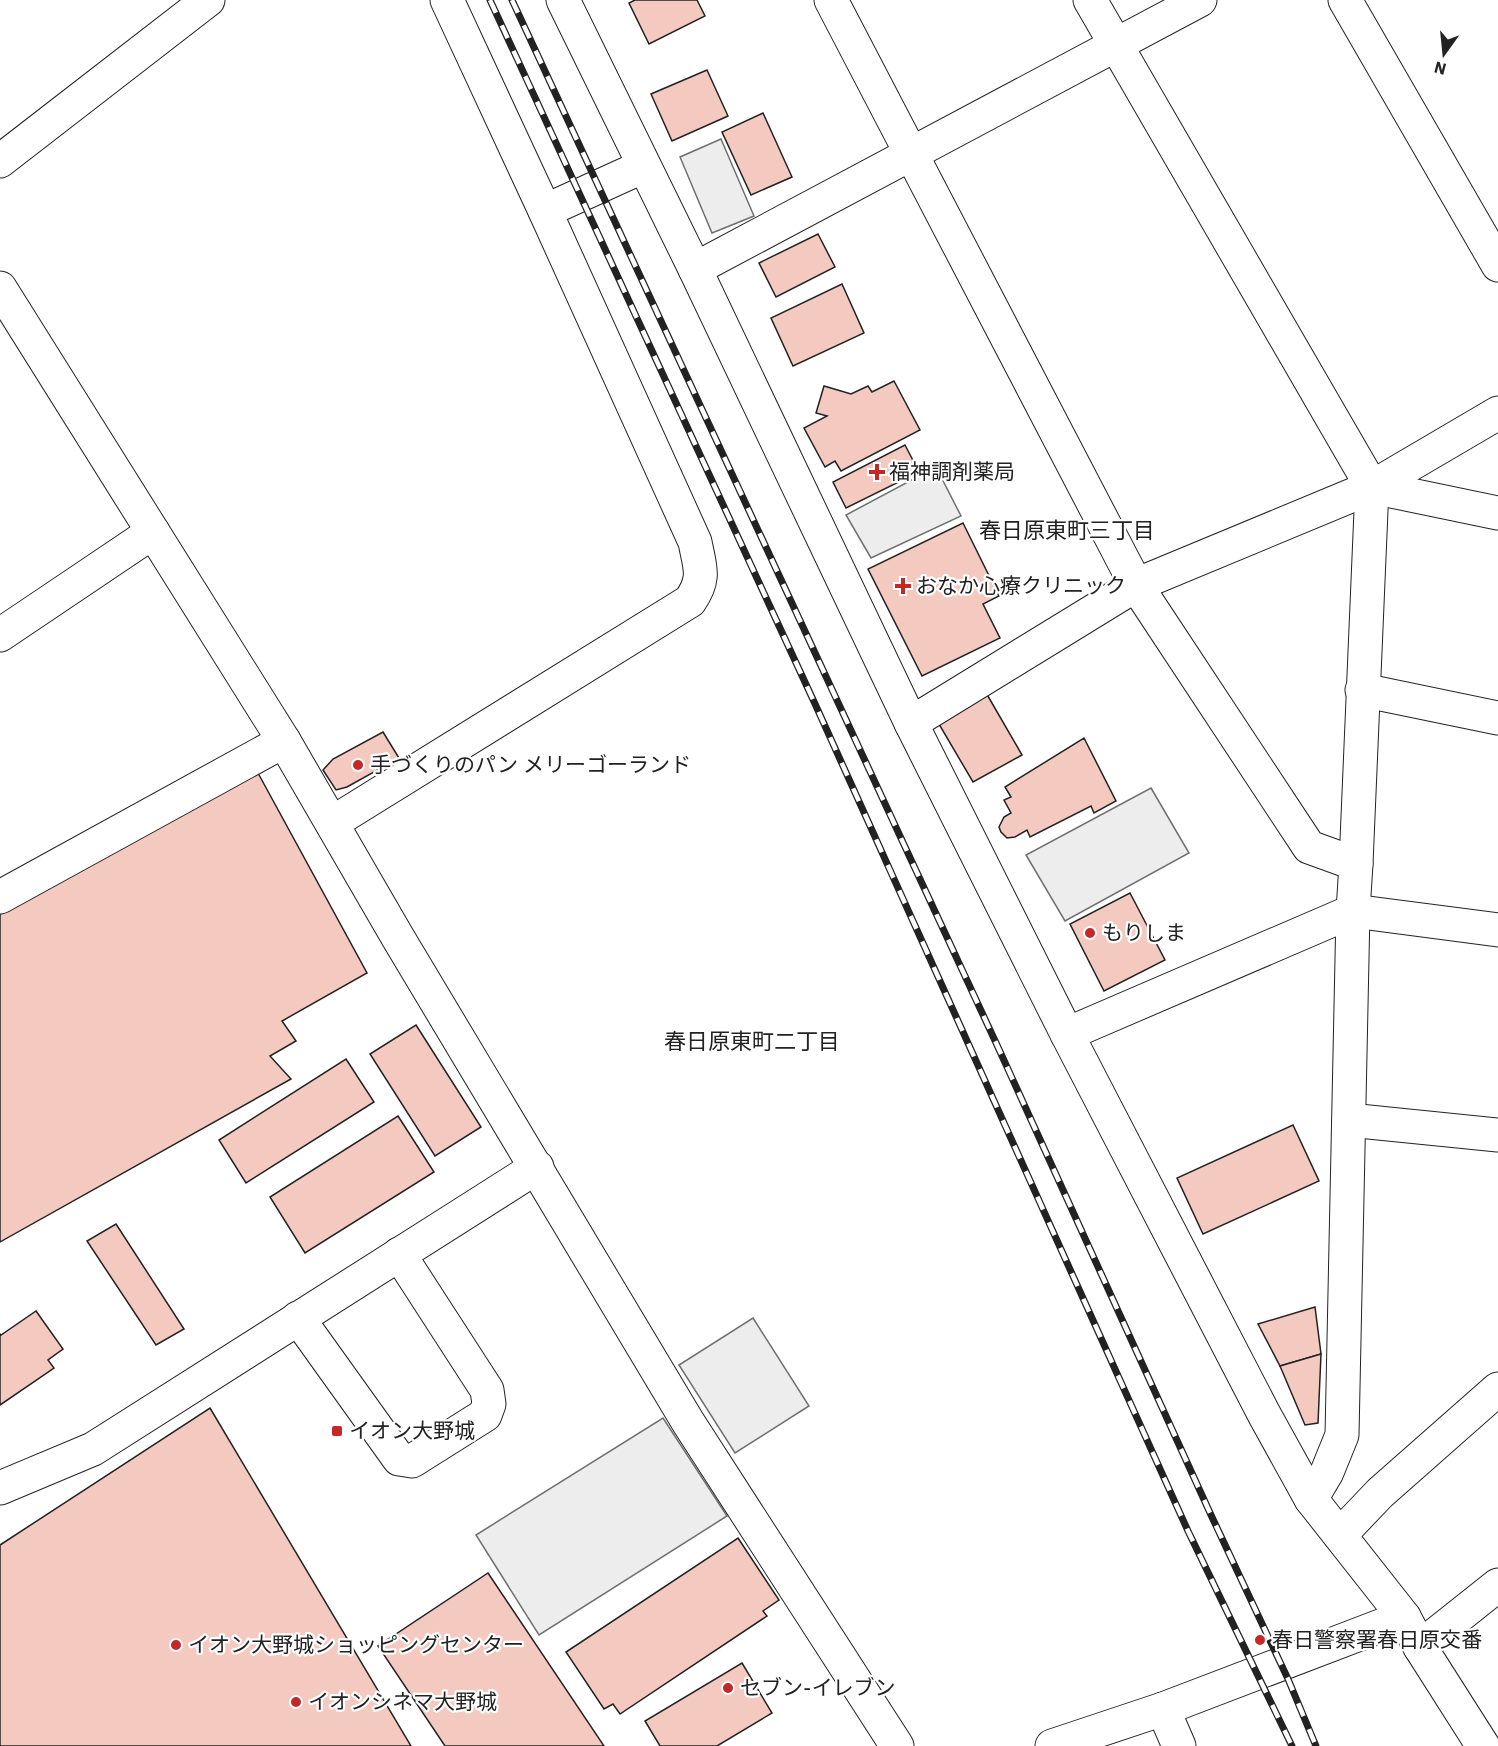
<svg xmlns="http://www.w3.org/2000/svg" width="1498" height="1746" font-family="'IBM Plex Sans','Noto Sans JP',sans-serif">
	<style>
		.parking { fill: #ededed; stroke: #6f6f6f; stroke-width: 1.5 }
		.building { fill: #f3c9c0; stroke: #222; stroke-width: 1.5 }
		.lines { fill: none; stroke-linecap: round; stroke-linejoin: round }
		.minor-casing { stroke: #222; stroke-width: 35 }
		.minor { stroke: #fff; stroke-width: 33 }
		.rail-casing { stroke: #222; stroke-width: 7 }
		.rail { stroke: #fff; stroke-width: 4.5; stroke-dasharray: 14; stroke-linecap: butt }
		.poi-dot { fill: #c62828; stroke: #fff; stroke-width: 2 }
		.labels { text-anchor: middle; stroke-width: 4.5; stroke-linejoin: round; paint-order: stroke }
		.poi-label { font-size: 21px; fill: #222; stroke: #fff; text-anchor: start }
		.neighbourhood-label { font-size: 22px; fill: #222; stroke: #fff }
	</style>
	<rect width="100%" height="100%" fill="#fff"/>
	<g class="parking">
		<polygon points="721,139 754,216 712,233 680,157"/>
		<polygon points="936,467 961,516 871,558 846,515"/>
		<polygon points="1151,788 1189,853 1065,921 1026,855"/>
		<polygon points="753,1318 809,1406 735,1453 679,1365"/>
		<polygon points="663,1418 727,1516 539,1635 476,1535"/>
	</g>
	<g class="building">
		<polygon points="635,0 697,0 705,16 649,44 629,3"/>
		<polygon points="707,70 728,116 672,141 651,94"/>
		<polygon points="763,113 792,177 751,195 722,132"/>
		<polygon points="818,234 835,267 776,297 759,263"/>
		<polygon points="842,284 864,333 793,366 771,318"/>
		<polygon points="894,381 920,430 841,471 835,461 825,467 804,428 827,416 816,413 824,386 851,394 868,386 872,392"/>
		<polygon points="905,445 919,472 846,508 833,482"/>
		<polygon points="963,523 999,596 983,604 1000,638 922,676 868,569"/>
		<polygon points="985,691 1022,755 973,782 936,719"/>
		<polygon points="383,732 399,758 347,787 336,790 323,770 333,759"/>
		<polygon points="1084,738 1116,801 1094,813 1091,806 1030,837 1027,830 1015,837 1007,838 1001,832 999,827 1004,817 1011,813 1004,800 1011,797 1005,787"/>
		<polygon points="258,773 367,973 282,1021 296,1041 270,1056 291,1079 0,1242 0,914"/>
		<polygon points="1130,893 1165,960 1104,991 1070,924"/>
		<polygon points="416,1025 481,1127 435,1156 370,1054"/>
		<polygon points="346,1059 374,1102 246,1183 219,1140"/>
		<polygon points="398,1116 434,1172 305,1253 270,1197"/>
		<polygon points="1293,1125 1319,1181 1203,1234 1177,1178"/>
		<polygon points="116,1224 184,1329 156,1345 87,1241"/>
		<polygon points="1315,1307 1321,1354 1280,1366 1258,1324"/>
		<polygon points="36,1311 63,1349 48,1360 54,1368 0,1405 0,1334 1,1335"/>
		<polygon points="1321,1354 1318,1423 1305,1425 1280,1366"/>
		<polygon points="210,1408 411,1746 0,1746 0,1545"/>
		<polygon points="738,1538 779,1600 763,1611 767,1616 620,1714 613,1704 604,1709 566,1652"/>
		<polygon points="488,1573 604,1746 445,1746 378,1646"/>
		<polygon points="742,1663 772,1713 717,1746 660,1746 645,1721"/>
	</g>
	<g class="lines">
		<defs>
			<g id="minor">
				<polyline points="563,0 695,269 911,723 1067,1034 1264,1414 1311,1499 1404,1617 1420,1647 1483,1746"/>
				<polyline points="831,0 1136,585 1309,847 1356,864"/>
				<polyline points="1090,0 1372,487"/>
				<polyline points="1345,0 1498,265"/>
				<polyline points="0,161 208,0"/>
				<polyline points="545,211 644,166"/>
				<polyline points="695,269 1200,0"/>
				<polyline points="0,288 284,741 397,936 688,1422 897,1746"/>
				<polyline points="0,635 153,532"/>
				<polyline points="1362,690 1498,718"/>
				<polyline points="911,723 1136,585 1372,487 1498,513"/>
				<path d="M332 823 690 601C706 578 700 568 695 542L545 211 447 0"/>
				<polyline points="0,897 284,741"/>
				<polyline points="1067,1034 1353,911 1498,930"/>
				<polyline points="1349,1120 1498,1135"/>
				<polyline points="298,1318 399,1459 412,1461 485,1415 489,1404 487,1390 399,1254"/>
				<polyline points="0,1488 93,1449 537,1167"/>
				<polyline points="1311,1499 1327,1472 1342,1435 1353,911 1356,864 1372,487 1498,413"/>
				<polyline points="1340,1535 1380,1493 1498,1389"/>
				<polyline points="1420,1647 1498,1585"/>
				<polyline points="1163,1709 1179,1746"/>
				<polyline points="1052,1746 1163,1709 1404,1617"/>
			</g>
		</defs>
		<use href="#minor" class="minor-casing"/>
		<use href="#minor" class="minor"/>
		<defs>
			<g id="rail">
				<polyline points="490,0 816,706 1188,1531 1292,1746"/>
				<polyline points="512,0 997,1045 1211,1515 1288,1679 1316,1746"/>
			</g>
		</defs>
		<use href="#rail" class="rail-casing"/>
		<use href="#rail" class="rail"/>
	</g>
	<g class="poi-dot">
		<path d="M874 463h6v6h6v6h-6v6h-6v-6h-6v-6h6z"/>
		<path d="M900 577h6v6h6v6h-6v6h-6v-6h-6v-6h6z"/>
		<circle cx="358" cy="765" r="6"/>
		<circle cx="1090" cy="933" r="6"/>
		<rect x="331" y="1425" width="12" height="12" rx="3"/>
		<circle cx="1260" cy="1640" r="6"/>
		<circle cx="176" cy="1645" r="6"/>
		<circle cx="728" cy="1688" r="6"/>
		<circle cx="296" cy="1702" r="6"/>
	</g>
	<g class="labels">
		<g class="poi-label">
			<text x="889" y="479">福神調剤薬局</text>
			<text x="916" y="593">おなか心療クリニック</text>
			<text x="370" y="772">手づくりのパン メリーゴーランド</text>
			<text x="1102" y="940">もりしま</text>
			<text x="349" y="1438">イオン大野城</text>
			<text x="1272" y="1647">春日警察署春日原交番</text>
			<text x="188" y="1652">イオン大野城ショッピングセンター</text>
			<text x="740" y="1695">セブン-イレブン</text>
			<text x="308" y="1709">イオンシネマ大野城</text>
		</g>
		<g class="neighbourhood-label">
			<text x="1067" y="538">春日原東町三丁目</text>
			<text x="752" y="1049">春日原東町二丁目</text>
		</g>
	</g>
	<g transform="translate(1444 54) rotate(195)" stroke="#ffffff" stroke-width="4.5" paint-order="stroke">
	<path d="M0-4.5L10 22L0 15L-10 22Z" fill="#222222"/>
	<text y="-9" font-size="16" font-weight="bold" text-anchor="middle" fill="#222222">N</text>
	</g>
</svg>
